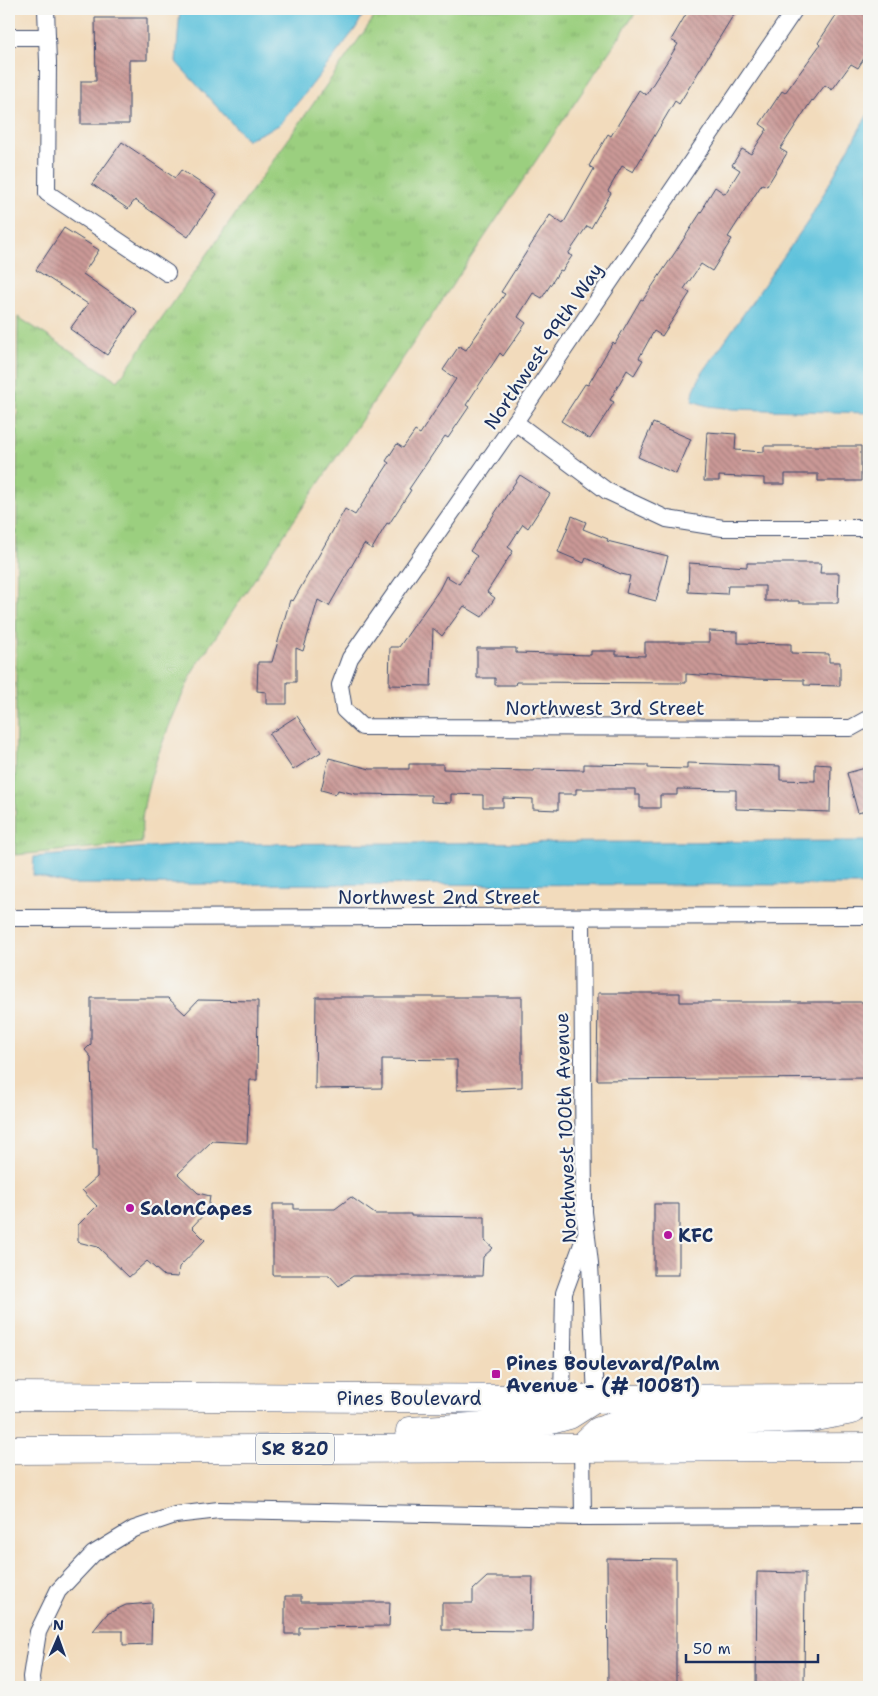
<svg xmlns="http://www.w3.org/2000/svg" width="878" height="1696" font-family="'Shantell Sans',sans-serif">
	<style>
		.grass { fill: url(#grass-tufts); stroke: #5b7f6e }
		.water { fill: #5ec2dc; stroke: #3c789d }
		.building { fill: url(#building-back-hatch) }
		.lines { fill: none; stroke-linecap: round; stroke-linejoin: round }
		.street-casing { stroke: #3b496c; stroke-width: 18 }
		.highway-casing { stroke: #3b496c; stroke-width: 29 }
		.street { stroke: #fff; stroke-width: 16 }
		.highway { stroke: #fff; stroke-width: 28 }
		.poi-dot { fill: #b5179e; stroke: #f6f6f2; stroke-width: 2 }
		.labels { text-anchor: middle; stroke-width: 4.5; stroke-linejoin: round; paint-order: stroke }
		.shield { fill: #f6f6f2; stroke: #5d6b8a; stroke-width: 1 }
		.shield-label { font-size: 18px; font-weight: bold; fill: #1b2f5e }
		.street-label { font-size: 19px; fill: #1b2f5e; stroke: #f6f6f2 }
		.poi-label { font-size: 19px; font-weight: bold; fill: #1b2f5e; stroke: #f6f6f2; text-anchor: start }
	</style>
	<defs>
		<pattern id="grass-tufts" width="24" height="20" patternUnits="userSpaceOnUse" patternTransform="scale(1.25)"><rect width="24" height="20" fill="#9bcf7f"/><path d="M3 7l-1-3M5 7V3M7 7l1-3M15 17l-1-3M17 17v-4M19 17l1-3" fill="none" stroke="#85b270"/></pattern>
		<pattern id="building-back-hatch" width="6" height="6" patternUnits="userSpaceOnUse" patternTransform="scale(1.25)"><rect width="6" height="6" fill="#cb9996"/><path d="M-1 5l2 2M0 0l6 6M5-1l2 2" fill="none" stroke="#a47d7e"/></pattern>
	</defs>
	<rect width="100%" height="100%" fill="#f6f6f2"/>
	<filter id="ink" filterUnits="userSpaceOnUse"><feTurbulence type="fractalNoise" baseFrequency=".02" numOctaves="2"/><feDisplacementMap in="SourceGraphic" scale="10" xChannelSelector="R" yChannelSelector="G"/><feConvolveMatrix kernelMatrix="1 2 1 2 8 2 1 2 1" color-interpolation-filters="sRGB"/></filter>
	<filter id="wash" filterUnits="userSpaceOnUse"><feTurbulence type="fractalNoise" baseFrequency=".0096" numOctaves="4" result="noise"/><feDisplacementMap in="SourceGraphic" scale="20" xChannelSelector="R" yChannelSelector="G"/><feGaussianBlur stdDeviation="1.12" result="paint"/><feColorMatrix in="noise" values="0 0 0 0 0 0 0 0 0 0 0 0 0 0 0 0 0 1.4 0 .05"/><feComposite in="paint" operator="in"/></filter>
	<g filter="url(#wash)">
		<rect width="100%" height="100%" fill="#f2dbbc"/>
		<path class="grass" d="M380 9H638L194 669C174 714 151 763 143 812 141 821 142 833 142 843L15 855 18 317 118 381Z"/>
		<g class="water">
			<polygon points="180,9 366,9 356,28 308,90 279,125 247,140 176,62"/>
			<polygon points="869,112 869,413 733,409 708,406 692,401 694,390 701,375 809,220"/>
			<polygon points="869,841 869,885 66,884 33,875 34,857 183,844"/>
		</g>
		<g id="blocks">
			<g class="building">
				<polygon points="689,9 737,9 679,104 675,101 633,172 622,166 608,191 611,193 591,228 587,226 568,254 572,256 562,271 560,270 542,298 533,293 518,317 526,323 503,356 500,353 466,405 469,407 448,438 445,436 409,489 411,490 389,524 387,523 372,549 364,544 329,606 318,600 303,651 296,648 296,682 287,682 287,704 266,704 266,692 257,691 258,662 272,662 290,600 293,601 345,509 355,515 389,463 386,461 397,444 403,448 415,431 420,434 456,379 443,370 459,346 466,350 505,294 501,292 550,215 563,224 594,169 589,166 608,134 611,136 639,90 646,95 678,44 671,40"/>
				<polygon points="840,9 869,9 869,50 858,68 851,64 832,90 825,85 813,101 812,100 780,149 787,153 767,186 762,184 728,237 732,239 712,271 701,264 684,289 690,293 662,336 654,331 639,358 643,360 634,375 627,370 610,400 614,402 590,439 561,421 585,384 588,385 613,342 615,344 641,299 643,300 676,251 705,206 704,205 715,187 725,194 740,170 732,165 742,149 751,154 767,129 760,124 782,91 785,93 820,45 818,43"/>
				<polygon points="95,18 147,18 147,60 129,60 129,124 81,124 81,81 96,81"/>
				<polygon points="122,142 175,178 181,170 217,194 188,237 135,200 128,209 92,184"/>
				<polygon points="64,228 99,250 83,274 137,311 107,355 70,329 88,304 36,270"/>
				<polygon points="653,423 691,439 676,474 638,457"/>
				<polygon points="707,432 736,434 735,450 764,452 764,446 861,446 861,481 818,481 818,474 785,474 785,484 764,484 764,478 719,476 719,481 704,481"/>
				<polygon points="520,475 550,494 528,528 523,524 508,547 513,551 487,592 495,598 482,617 464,606 442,636 433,628 431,686 389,685 390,647 399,647 439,590 446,576 459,584 477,556 470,551"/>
				<polygon points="572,516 586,522 583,529 608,539 607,541 668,556 656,601 626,593 630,576 621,574 586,558 584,563 558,552"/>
				<polygon points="689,563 747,567 747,563 821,563 820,573 839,573 838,603 799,603 799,601 765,601 765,586 728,586 727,594 688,592"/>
				<polygon points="709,631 738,632 738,643 791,644 791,653 829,654 829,662 840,662 840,686 804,685 804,680 754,679 686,674 686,683 516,682 515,685 495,685 495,678 477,678 477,648 516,648 516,653 591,655 591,651 616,651 616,655 645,656 645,642 709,642"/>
				<polygon points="297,716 321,752 293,770 269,734"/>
				<polygon points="329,758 370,769 409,769 409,764 443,764 443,769 473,770 533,771 534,769 584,770 584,764 648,765 648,768 687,769 687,763 780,766 780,780 815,781 815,764 831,765 830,812 736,809 736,790 677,789 677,795 660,795 660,808 640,808 640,795 635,795 635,789 576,789 576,794 558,794 558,810 533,809 533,799 503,798 503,807 483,807 483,795 451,794 451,803 431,802 431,795 355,794 338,790 336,794 321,790"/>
				<polygon points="869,767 869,810 858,813 847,773"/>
				<polygon points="598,993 680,993 680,1002 869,1002 869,1078 597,1080"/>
				<polygon points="316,997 522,997 522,1087 457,1090 457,1060 382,1059 382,1088 315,1089"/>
				<polygon points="91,998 168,998 185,1014 198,1000 258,1001 257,1080 250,1080 247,1143 212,1141 178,1174 198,1193 210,1196 208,1210 192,1227 205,1240 179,1267 178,1277 164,1276 147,1261 129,1277 98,1247 78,1242 78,1225 97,1206 82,1190 97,1177 97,1149 93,1149 91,1057 85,1050 91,1044"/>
				<polygon points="351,1197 375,1214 411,1214 411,1216 485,1217 485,1241 493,1248 483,1257 482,1276 353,1276 339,1286 329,1275 273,1275 273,1204 294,1204 294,1209 335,1209"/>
				<rect x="654" y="1204" width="25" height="71"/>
				<polygon points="607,1558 676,1559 676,1687 608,1687"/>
				<polygon points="757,1572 805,1573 804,1687 756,1687"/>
				<polygon points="487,1577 533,1577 532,1631 442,1630 442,1603 473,1603 473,1590"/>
				<polygon points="285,1596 301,1596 301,1602 390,1602 389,1626 299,1627 299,1634 285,1634"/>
				<polygon points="152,1603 151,1644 123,1645 123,1631 93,1631 107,1614 126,1605"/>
			</g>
		</g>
	</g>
	<g filter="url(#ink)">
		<use href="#blocks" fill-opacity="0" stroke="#3b496c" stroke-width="1"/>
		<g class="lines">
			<defs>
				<g id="street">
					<polyline points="46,9 48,62 47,193 167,273"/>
					<polyline points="795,9 515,422 350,658 340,685 344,710 362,727 851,728 869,718"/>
					<polyline points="9,37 46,37"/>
					<polyline points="515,422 607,491 667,519 723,528 869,528"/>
					<polyline points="582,917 584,1212 590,1263 596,1398"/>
					<polyline points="9,918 869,916"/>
					<polyline points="562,1399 564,1293 585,1236"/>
					<polyline points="582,1447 583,1517"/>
					<polyline points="32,1687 31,1677 38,1632 58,1591 93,1554 134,1529 175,1515 219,1510 583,1517 869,1516"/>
				</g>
				<g id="highway">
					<polyline points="9,1396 562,1399 869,1398"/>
					<polyline points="410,1431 516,1424 551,1420 569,1415 591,1401"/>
					<polyline points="582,1447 599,1431 621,1424 811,1418 852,1410"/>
					<polyline points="9,1450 869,1447"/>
				</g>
			</defs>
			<use href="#street" class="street-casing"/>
			<use href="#highway" class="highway-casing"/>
			<use href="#street" class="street"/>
			<use href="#highway" class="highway"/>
		</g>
	</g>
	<g class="poi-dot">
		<circle cx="130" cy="1208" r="5"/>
		<circle cx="668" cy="1235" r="5"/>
		<rect x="491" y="1369" width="10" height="10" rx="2.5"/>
	</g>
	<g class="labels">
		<rect class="shield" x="256" y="1433.5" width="78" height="31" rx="4"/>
		<g class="shield-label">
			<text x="295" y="1455">SR 820</text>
		</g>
		<g class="street-label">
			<text transform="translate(543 346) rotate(-56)" y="7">Northwest 99th Way</text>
			<text x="605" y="715">Northwest 3rd Street</text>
			<text x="439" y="904">Northwest 2nd Street</text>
			<text transform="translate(565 1128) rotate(-92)" y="7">Northwest 100th Avenue</text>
			<text x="409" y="1405">Pines Boulevard</text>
		</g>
		<g class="poi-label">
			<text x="140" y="1215">SalonCapes</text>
			<text x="678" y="1242">KFC</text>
			<text x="506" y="1370">Pines Boulevard/Palm<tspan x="506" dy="22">Avenue - (# 10081)</tspan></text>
		</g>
	</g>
	<rect width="878" height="1696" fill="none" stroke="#f6f6f2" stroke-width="30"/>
	<g transform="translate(58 1638) rotate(2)" stroke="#f6f6f2" stroke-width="4" paint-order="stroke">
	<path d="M0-4L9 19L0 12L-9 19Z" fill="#1b2f5e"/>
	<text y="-8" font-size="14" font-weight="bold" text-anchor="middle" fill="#1b2f5e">N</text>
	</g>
	<path d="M686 1654v8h132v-8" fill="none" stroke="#1b2f5e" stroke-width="2.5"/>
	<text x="693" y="1654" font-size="15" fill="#1b2f5e" stroke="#f6f6f2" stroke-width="4" paint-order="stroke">50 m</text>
</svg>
